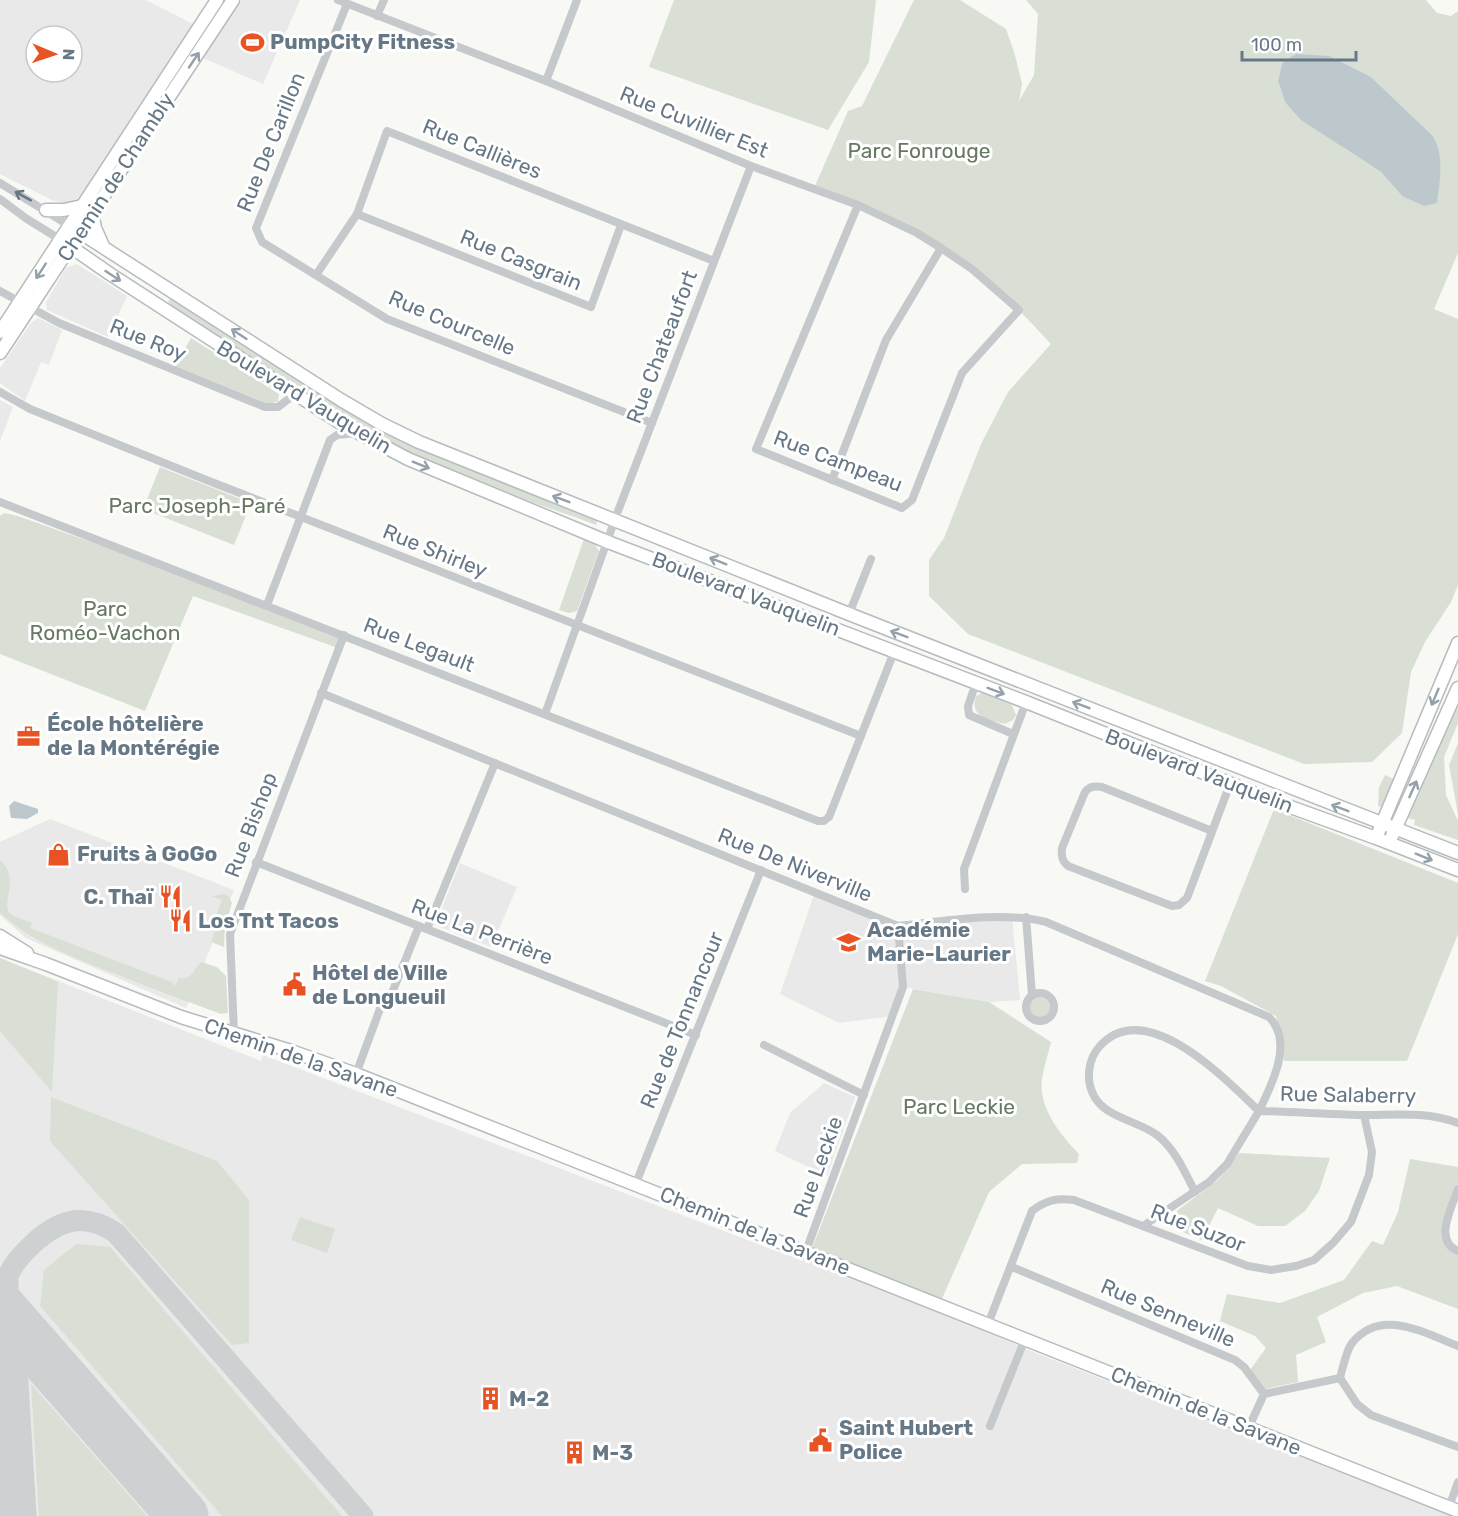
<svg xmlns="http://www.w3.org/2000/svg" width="1458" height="1516" font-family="Rubik,sans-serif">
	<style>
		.built { fill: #e8e9e8; fill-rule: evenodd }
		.green { fill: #d9dfd5; fill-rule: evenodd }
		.water { fill: #bdc8cc }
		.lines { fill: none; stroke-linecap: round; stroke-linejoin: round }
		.taxiway { stroke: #ced1d2; stroke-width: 21 }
		.runway { stroke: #ced1d2; stroke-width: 51 }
		.secondary-casing { stroke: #b5bbbf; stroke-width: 15 }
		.street { stroke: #c5c9cc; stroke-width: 8 }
		.secondary { stroke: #fff; stroke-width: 12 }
		.oneway { stroke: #94a0aa }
		.oneway2 { stroke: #667886 }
		.labels { text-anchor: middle; stroke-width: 6; stroke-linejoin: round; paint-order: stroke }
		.poi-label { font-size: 21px; font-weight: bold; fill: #667886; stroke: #fff; text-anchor: start }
		.street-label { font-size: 21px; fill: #667886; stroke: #fff }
		.park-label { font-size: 21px; fill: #667861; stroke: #fff }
	</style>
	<rect width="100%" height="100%" fill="#f8f8f5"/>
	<g class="built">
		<path d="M0 0H146L193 24 84 192 78 198 67 204 52 200 0 174ZM36 36H72V72H36Z"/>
		<polygon points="242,0 300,0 263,84 203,58"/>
		<polygon points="77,264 127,296 108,337 47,310 46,302 66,268"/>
		<polygon points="38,318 62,330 49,365 41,362 25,401 0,383 0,368 31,323"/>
		<polygon points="0,400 13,407 0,441"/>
		<polygon points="50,819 234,890 186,1008 26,938 0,915 0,842"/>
		<polygon points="460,863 517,887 491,947 435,925"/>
		<polygon points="815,892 898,926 1012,917 1020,1000 989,1002 904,987 893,1016 839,1023 780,994"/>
		<polygon points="0,958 261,1061 263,1055 789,1256 823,1265 987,1331 1026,1349 1452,1516 0,1516"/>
		<polygon points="824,1083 855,1097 827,1176 775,1151 790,1113"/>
	</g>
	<g class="green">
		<polygon points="674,0 876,0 869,62 828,130 649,67"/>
		<path d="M914 0H960L1006 29 1014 52 1022 83 1019 101 1034 75 1038 14 1026 0H1426L1437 13 1451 16 1458 11V253L1434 309 1458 319V585L1451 602 1425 642 1411 672 1402 733 1372 762 1304 764 968 634 929 596V560L944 538 981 444 1008 392 1051 344C1027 318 1002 292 975 270 928 232 868 212 814 188L848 111 862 106ZM1282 62 1371 77 1432 135 1402 196 1381 172 1345 149 1285 102 1278 81Z"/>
		<path d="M172 298 340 405 598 518 596 525C538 503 477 486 421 459 331 417 251 359 168 304L169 300Z"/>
		<polygon points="191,338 279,394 278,401 269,404 175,366"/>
		<polygon points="160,467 251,503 234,545 143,509"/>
		<polygon points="4,513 18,516 267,605 344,635 338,648 193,596 145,711 0,654 0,516"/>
		<polygon points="584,539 594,543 599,551 577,611 569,613 559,610"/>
		<path d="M982 693 1012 705 1016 715 1013 720 1005 724C989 720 969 717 976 696Z"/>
		<polygon points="1458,707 1458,723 1444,757 1446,795 1458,821 1458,840 1414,825 1415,820 1407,818 1406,815"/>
		<polygon points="1458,743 1458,814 1449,765"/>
		<polygon points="1385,775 1396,780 1383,808 1378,806 1379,787"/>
		<polygon points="1274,809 1458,883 1458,934 1407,1061 1284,1061 1276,1016 1221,986 1205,981"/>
		<path d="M0 860C21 878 0 903 10 913 15 918 26 920 32 923L30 928 172 982 175 986 179 978C193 980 193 970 201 962L217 967 226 976 228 1013 221 1014C185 1001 149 987 113 973 74 958 32 942 0 913Z"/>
		<polygon points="224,894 229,897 232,903 225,927 224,947 211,942 219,920 215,919 222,900 212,896"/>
		<polygon points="0,958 58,982 52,1092 0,1031"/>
		<path d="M913 989 989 1002 1051 1042C1048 1054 1044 1067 1042 1079 1038 1108 1061 1135 1079 1154L1077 1163 1022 1164 989 1192 941 1301 811 1251Z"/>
		<circle cx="1039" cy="1008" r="11"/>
		<polygon points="51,1097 217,1161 249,1200 249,1343 232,1345 50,1141"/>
		<path d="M1239 1153 1330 1158 1319 1191 1305 1211 1285 1226H1258L1218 1208 1202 1240C1188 1234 1166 1229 1178 1210L1218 1180Z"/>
		<path d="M1410 1159 1458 1167C1458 1171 1458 1177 1458 1181 1455 1204 1425 1241 1458 1254V1309L1397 1286 1363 1293 1317 1317 1326 1342 1296 1355 1298 1382 1261 1390 1250 1370 1266 1348 1255 1336 1220 1321 1227 1294 1280 1303 1344 1280 1372 1241 1383 1245 1398 1212Z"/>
		<polygon points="300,1217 335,1229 327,1253 291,1240"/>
		<polygon points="76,1244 110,1247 342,1516 222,1516 40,1306 44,1270"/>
		<polygon points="31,1384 147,1516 39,1516"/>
	</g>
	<g class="water">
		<path d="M1296 54 1329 56 1371 77 1432 135C1445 154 1440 181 1437 203L1424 206 1402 196 1381 172 1301 120 1285 102 1278 81 1282 63Z"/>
		<polygon points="14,801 38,809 38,813 27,819 11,818 9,806"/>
	</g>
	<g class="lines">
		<g class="taxiway">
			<polyline points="8,1281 8,1301 15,1324"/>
			<path d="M0 1297C8 1270 16 1259 37 1240 63 1218 86 1213 116 1233L363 1516"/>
			<path d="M1 1353C11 1323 31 1344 44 1357"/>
		</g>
		<g class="runway">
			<polyline points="0,1307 183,1516"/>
			<polyline points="0,1334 11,1516"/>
		</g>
		<defs>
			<g id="secondary">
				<polyline points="46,210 64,210 82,206"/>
				<polyline points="92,213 95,228 103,246"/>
				<polyline points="70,226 341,400 382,424 419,442 849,614 1458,853"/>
				<polyline points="61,240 110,274 342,424 408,459 608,542 1026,702 1274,801 1376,838 1458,870"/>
				<polyline points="0,332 217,0"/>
				<polyline points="0,353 233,0"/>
				<polyline points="1379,831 1458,643"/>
				<polyline points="1392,836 1458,688"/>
				<polyline points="0,936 27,953"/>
				<polyline points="0,948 46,964 181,1017 291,1051 356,1074 1458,1511"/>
			</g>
		</defs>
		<use href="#secondary" class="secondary-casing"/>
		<g class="street">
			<polyline points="338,0 546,81 751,166 858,205 917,233 941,248 972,269 1019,310 962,373 912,500 902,508 756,449 858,205"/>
			<polyline points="347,4 256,228 262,242 387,319 652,423"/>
			<polyline points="377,16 384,0"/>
			<polyline points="546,81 577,0"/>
			<polyline points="0,183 70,226"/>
			<polyline points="0,199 27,219 61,240"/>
			<polyline points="357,214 591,307 621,225"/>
			<polyline points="316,275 357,214 387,131 714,261"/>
			<polyline points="0,291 59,323 265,407 278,407 295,394"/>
			<polyline points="0,392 30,409 209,481 861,736"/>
			<polyline points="832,480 886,340 941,248"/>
			<polyline points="0,502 818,821 824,821 829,817 894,652"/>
			<polyline points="267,605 330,440 337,435 358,433"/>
			<polyline points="849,614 871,559"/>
			<polyline points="976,683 968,706 969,715 1013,734"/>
			<path d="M321 693 898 926C945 921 1001 911 1046 922L1269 1017C1294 1042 1272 1084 1259 1111 1226 1080 1145 994 1099 1047 1088 1060 1086 1079 1093 1094 1104 1118 1137 1120 1157 1135 1175 1149 1185 1172 1195 1192"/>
			<polyline points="545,714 618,511 751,166"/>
			<path d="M1212 831 1102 787C1094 786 1090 786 1085 792L1062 848C1061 856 1062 861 1068 866L1172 906 1179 905 1187 898 1230 784"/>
			<polyline points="256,862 696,1035"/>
			<polyline points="965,889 964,869 1026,702"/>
			<polyline points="1026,917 1032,995"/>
			<polyline points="427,929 495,763"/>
			<circle cx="1040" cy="1007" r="14"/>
			<polyline points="234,1034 230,934 344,635"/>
			<polyline points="764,1045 864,1095"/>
			<polyline points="356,1074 381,1006 392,993 419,926"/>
			<polyline points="636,1183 761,870"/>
			<path d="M1458 1189C1452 1207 1433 1241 1458 1251"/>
			<path d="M1143 1226 1209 1182 1227 1164 1259 1111C1293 1112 1327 1114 1362 1115 1395 1115 1426 1111 1458 1123"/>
			<polyline points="806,1251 903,987 898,926"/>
			<polyline points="1012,1267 1235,1360 1244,1367 1264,1394 1249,1427"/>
			<path d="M988 1324 1032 1211C1046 1200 1056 1198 1074 1200L1248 1266 1271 1270 1296 1266 1314 1260 1333 1243 1351 1222 1369 1175 1372 1152 1364 1115"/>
			<polyline points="1340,1378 1357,1404 1371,1415 1458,1447"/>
			<path d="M1264 1394 1340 1378C1343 1367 1346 1351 1352 1343 1381 1307 1424 1333 1458 1346"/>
			<polyline points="990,1426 1025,1339"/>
			<polyline points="1449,1507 1458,1482"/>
		</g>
		<use href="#secondary" class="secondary"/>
	</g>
	<defs><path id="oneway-shaft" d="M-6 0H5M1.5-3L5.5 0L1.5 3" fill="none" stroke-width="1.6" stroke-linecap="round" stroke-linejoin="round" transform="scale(1.5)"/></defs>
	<g class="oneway">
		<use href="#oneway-shaft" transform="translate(194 60) rotate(-56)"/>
		<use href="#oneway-shaft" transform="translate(41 271) rotate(123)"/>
		<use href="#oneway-shaft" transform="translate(113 276) rotate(33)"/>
		<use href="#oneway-shaft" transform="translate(239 334) rotate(-147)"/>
		<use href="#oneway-shaft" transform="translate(421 465) rotate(22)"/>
		<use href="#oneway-shaft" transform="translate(561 499) rotate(-159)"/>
		<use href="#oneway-shaft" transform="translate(718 561) rotate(-158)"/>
		<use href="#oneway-shaft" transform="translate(899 634) rotate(-159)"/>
		<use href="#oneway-shaft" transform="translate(996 691) rotate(21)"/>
		<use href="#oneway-shaft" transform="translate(1435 697) rotate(113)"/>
		<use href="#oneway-shaft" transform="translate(1081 705) rotate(-159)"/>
		<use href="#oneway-shaft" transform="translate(1413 789) rotate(-66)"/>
		<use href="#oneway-shaft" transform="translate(1340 808) rotate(-159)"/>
		<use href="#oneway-shaft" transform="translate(1424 857) rotate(22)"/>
	</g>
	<use class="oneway2" href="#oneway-shaft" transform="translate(23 196) rotate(-151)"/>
	<defs>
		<symbol id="stadium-bare" viewBox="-9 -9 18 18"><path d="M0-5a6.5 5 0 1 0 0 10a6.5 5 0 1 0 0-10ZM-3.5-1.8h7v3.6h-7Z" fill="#e85324" stroke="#fff" stroke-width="2.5" paint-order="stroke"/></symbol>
		<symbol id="office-bare" viewBox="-9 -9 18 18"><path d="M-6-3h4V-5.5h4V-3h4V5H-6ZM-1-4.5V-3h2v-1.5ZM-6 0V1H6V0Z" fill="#e85324" stroke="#fff" stroke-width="2.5" paint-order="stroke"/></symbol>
		<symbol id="shop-bare" viewBox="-9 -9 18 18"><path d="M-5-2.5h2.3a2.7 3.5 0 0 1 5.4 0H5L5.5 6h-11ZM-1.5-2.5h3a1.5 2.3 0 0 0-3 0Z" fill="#e85324" stroke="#fff" stroke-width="2.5" paint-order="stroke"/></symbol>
		<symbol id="restaurant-bare" viewBox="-9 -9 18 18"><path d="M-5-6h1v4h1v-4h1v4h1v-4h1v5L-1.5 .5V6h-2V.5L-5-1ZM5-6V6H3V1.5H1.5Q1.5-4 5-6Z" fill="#e85324" stroke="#fff" stroke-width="2.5" paint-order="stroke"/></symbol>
		<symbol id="school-bare" viewBox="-9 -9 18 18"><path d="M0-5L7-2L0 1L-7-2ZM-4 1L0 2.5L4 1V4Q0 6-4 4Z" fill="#e85324" stroke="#fff" stroke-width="2.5" paint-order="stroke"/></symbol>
		<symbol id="civic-bare" viewBox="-9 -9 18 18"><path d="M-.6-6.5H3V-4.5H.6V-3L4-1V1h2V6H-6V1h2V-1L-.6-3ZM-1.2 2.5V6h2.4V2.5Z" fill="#e85324" stroke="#fff" stroke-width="2.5" paint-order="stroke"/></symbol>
		<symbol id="building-bare" viewBox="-9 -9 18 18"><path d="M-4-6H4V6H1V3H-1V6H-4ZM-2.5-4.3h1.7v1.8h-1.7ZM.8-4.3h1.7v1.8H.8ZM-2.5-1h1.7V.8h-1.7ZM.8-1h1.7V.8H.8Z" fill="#e85324" stroke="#fff" stroke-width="2.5" paint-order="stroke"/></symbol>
	</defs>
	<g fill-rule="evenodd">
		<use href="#stadium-bare" x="236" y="26" width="33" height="33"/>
		<use href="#office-bare" x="12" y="720" width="33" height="33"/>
		<use href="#shop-bare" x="42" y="838" width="33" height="33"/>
		<use href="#restaurant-bare" x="154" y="880" width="33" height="33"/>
		<use href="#restaurant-bare" x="164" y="904" width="33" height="33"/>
		<use href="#school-bare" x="832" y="926" width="33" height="33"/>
		<use href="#civic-bare" x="278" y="968" width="33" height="33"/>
		<use href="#building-bare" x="474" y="1382" width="33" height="33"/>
		<use href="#civic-bare" x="804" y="1424" width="33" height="33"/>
		<use href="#building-bare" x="558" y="1436" width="33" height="33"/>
	</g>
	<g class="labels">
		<g class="poi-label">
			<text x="270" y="49">PumpCity Fitness</text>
			<text x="47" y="731">École hôtelière<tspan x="47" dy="24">de la Montérégie</tspan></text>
			<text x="77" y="861">Fruits à GoGo</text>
			<text x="153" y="904" text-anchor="end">C. Thaï</text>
			<text x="198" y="928">Los Tnt Tacos</text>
			<text x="867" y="937">Académie<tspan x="867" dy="24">Marie-Laurier</tspan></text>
			<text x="312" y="980">Hôtel de Ville<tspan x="312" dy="24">de Longueuil</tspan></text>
			<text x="509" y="1406">M-2</text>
			<text x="839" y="1435">Saint Hubert<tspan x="839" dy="24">Police</tspan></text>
			<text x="592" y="1460">M-3</text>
		</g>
		<g class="street-label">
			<text transform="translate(694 122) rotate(22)" y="7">Rue Cuvillier Est</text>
			<text transform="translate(271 142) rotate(-68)" y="7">Rue De Carillon</text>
			<text transform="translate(482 149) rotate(22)" y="7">Rue Callières</text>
			<text transform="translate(116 177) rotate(-57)" y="7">Chemin de Chambly</text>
			<text transform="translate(521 260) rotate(22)" y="7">Rue Casgrain</text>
			<text transform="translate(452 323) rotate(23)" y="7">Rue Courcelle</text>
			<text transform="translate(148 340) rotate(22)" y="7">Rue Roy</text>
			<text transform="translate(662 347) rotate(-69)" y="7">Rue Chateaufort</text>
			<text transform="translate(304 397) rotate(31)" y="7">Boulevard Vauquelin</text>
			<text transform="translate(838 461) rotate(21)" y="7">Rue Campeau</text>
			<text transform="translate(435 551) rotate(22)" y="7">Rue Shirley</text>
			<text transform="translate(746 594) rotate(21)" y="7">Boulevard Vauquelin</text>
			<text transform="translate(419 645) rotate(21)" y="7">Rue Legault</text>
			<text transform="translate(1199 771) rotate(21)" y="7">Boulevard Vauquelin</text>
			<text transform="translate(251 825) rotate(-69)" y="7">Rue Bishop</text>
			<text transform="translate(795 865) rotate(22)" y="7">Rue De Niverville</text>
			<text transform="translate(482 932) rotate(21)" y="7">Rue La Perrière</text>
			<text transform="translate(682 1020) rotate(-68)" y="7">Rue de Tonnancour</text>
			<text transform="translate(301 1058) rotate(19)" y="7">Chemin de la Savane</text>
			<text transform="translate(1348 1095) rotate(1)" y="7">Rue Salaberry</text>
			<text transform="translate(818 1167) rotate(-70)" y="7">Rue Leckie</text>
			<text transform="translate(1198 1228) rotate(21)" y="7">Rue Suzor</text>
			<text transform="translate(755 1231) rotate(22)" y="7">Chemin de la Savane</text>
			<text transform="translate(1168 1313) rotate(23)" y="7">Rue Senneville</text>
			<text transform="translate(1206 1411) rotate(22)" y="7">Chemin de la Savane</text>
		</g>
		<g class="park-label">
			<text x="919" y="158">Parc Fonrouge</text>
			<text x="197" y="513">Parc Joseph-Paré</text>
			<text x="105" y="616">Parc<tspan x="105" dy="24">Roméo-Vachon</tspan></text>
			<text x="959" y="1114">Parc Leckie</text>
		</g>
	</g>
	<g transform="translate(54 54) rotate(92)"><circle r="28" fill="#ffffff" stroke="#c2c9cf" stroke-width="1.5"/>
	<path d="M0-4.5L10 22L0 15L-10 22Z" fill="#e85324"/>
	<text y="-9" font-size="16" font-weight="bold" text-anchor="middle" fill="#667886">N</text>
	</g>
	<path d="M1242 51v9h114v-9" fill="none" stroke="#667886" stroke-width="3"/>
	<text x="1251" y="51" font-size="18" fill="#667886" stroke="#ffffff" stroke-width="4.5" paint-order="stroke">100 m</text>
</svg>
